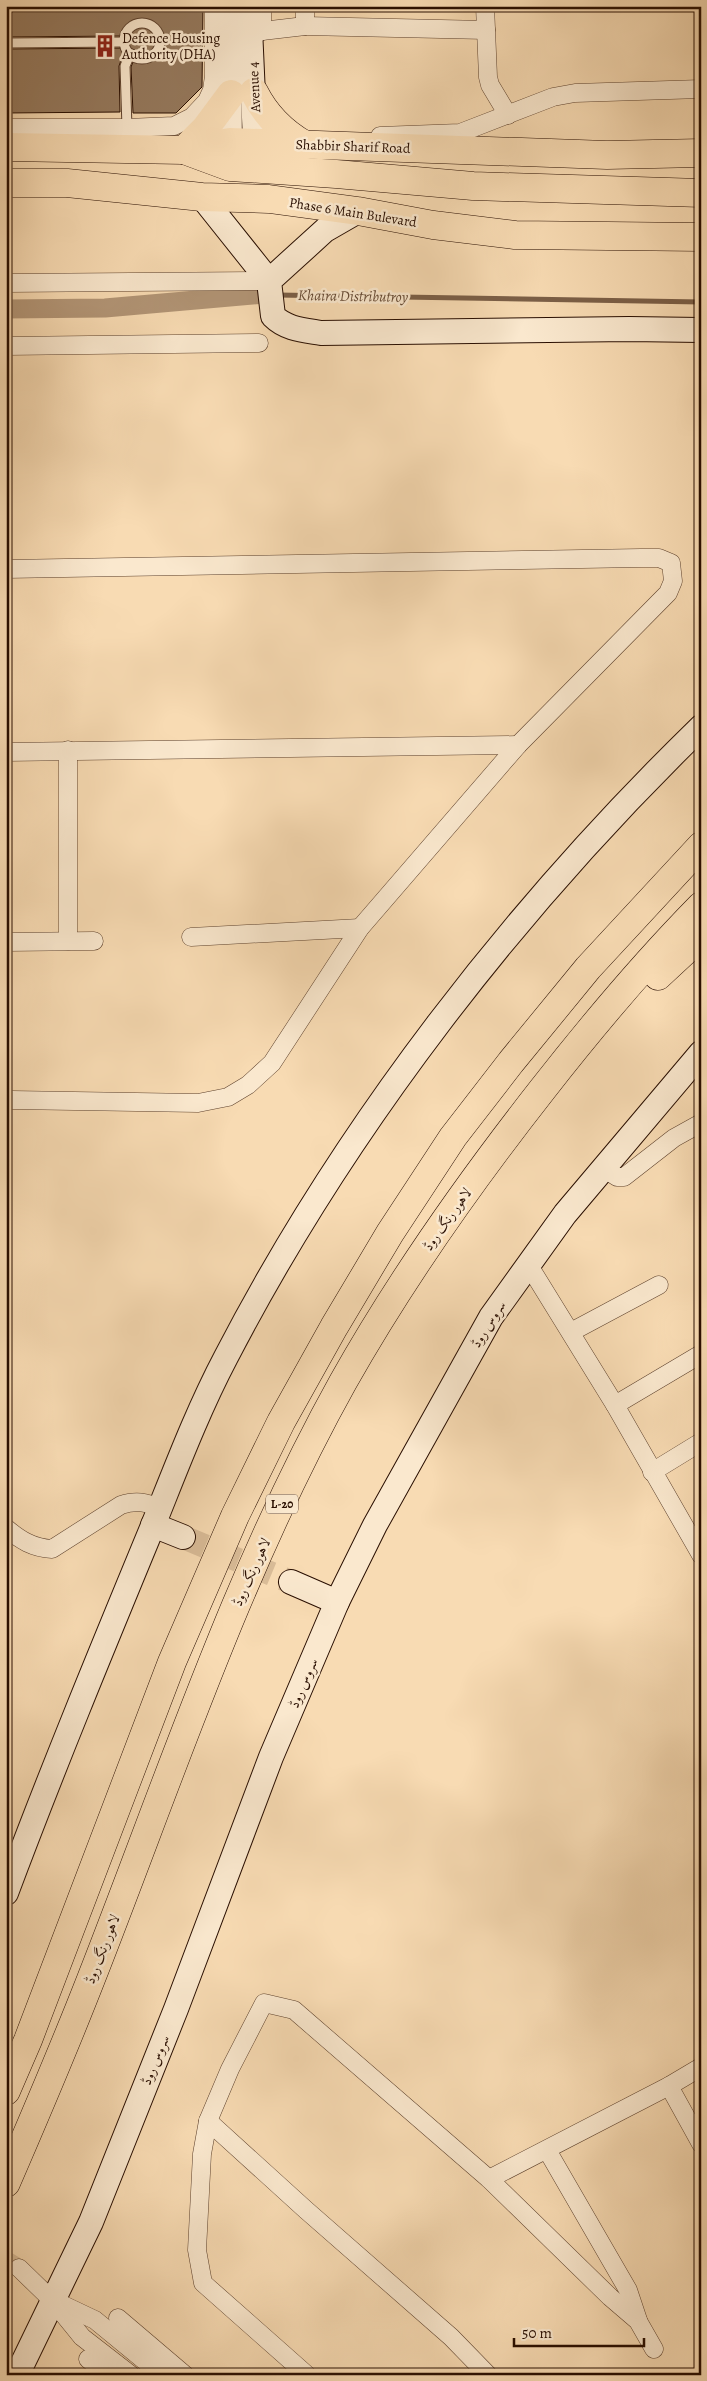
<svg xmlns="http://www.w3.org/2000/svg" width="707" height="2381" font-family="Alegreya,Amiri,serif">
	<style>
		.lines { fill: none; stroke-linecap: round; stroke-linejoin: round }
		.stream { stroke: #7b5f47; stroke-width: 5 }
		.canal { stroke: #b29576; stroke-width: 19 }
		.building { fill: #95795d; stroke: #290e00 }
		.street-tunnel { stroke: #d9bc98; stroke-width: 18; stroke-dasharray: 18 9; stroke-linecap: butt }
		.secondary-tunnel { stroke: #d9bc98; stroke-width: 24; stroke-dasharray: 24 12; stroke-linecap: butt }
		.lane-casing { stroke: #5d412d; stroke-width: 11 }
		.street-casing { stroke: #5d412d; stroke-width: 19 }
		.secondary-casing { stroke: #290e00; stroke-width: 26 }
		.primary-casing { stroke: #290e00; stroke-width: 29 }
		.highway-casing { stroke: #290e00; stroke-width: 29 }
		.lane { stroke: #fae8ce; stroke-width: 9 }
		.street { stroke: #fae8ce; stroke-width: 18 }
		.secondary { stroke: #fae8ce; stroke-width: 24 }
		.primary { stroke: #f8dbb3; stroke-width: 28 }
		.highway { stroke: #f8dbb3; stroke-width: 28 }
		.labels { text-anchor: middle; stroke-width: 5; stroke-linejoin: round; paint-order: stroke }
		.shield { fill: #fae8ce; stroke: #684f3e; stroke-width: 1 }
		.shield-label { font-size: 12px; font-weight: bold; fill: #290e00 }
		.poi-label { font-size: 14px; fill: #290e00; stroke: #fae8ce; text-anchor: start }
		.street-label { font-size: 14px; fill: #290e00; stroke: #fae8ce }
		.water-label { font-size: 15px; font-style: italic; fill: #674b35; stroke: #fae8ce }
	</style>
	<rect width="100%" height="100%" fill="#f8dbb3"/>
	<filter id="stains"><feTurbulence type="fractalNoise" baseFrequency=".004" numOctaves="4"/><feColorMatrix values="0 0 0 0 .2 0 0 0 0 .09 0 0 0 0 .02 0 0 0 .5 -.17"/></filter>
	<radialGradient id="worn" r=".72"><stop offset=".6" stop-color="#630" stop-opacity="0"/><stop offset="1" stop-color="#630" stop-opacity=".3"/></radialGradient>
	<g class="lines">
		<polyline class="stream" points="277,295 701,302"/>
		<polyline class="canal" points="6,309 105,308 264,294"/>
	</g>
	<polygon class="building" points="6,6 203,6 202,87 176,113 133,113 131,67 136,54 135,50 129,48 124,52 119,66 120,112 6,113 6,49 124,48 130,42 129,38 124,36 6,37"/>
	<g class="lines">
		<polyline class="street-tunnel" points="6,2260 19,2268"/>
		<polyline class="secondary-tunnel" points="183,1537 291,1582"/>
		<defs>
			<g id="lane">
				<circle cx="142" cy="41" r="18"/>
				<polyline points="6,43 124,42"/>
				<polyline points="127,128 125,66 130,54"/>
			</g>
			<g id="street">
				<polyline points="485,6 488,77 490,85 508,115"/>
				<polyline points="305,26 486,30"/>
				<polyline points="262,31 305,26 305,6"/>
				<polyline points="251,35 262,31 262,6"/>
				<polyline points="6,128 127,128 174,126 192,117 207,101 212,90 214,76 214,6"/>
				<polyline points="380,136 460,133 553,97 575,93 701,89"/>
				<polyline points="6,283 269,281"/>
				<polyline points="6,346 259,343"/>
				<polyline points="6,569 641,558 659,558 671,563 673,581 668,593 518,745 360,928 272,1063 248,1085 228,1097 198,1103 12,1100"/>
				<polyline points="6,752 518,745"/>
				<polyline points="191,937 360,928"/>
				<polyline points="68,941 68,750"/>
				<polyline points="6,942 94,941"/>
				<polyline points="603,1168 617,1177 624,1177 674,1138 701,1123"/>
				<polyline points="528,1264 615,1405 701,1555"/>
				<polyline points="571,1332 659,1285"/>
				<polyline points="615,1405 701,1354"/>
				<polyline points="652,1472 701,1442"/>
				<path d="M6 1528C20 1540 33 1548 52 1549L121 1505C136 1500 145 1502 160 1508"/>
				<polyline points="669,2086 701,2144"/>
				<polyline points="208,2121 306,2210 451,2337 488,2375"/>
				<polyline points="547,2150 628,2290 638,2320"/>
				<polyline points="489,2179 669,2086 701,2067"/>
				<polyline points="19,2268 52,2300 82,2337 131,2375"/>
				<polyline points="57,2302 95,2320 162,2375"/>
				<polyline points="118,2318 185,2375"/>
				<polyline points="88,2359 108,2375"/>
				<polyline points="307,2375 203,2283 197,2250 202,2154 208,2121 230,2069 264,2003 294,2010 489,2179 610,2297 638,2321 654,2349"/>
			</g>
			<g id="secondary">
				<polyline points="229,6 230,159"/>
				<polyline points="249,6 256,162"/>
				<polyline points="202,197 269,281"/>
				<path d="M358 211 325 230 269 281 273 316C286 329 303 330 321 333L629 329 701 330"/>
				<polyline points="153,1525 183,1537"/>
				<polyline points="291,1582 337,1602"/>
				<path d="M6 1893C52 1770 102 1649 152 1528 175 1471 197 1412 226 1357 345 1127 515 908 701 727"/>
				<polyline points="17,2375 91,2222 176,2009 271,1757 337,1602 375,1525 491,1317 565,1214 701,1053"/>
			</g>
			<g id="primary">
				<path d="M254 92C266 116 282 132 305 145"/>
				<polyline points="6,147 184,150 230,142 607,155 701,153"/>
				<polyline points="184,150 230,167 336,174 473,186 701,193"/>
				<polyline points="184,150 205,129 231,94"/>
				<polyline points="6,183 67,183 202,197 269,199 358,211 433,225 515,235 701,237"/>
			</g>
			<g id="highway">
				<polyline points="658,976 701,936"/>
				<polyline points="6,2091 28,2040 172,1662 235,1516 281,1422 334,1327 390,1233 453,1137 511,1062 588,968 701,846"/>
				<path d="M6 2183C35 2116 64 2048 91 1979 170 1778 237 1572 343 1382 401 1279 469 1183 542 1090 592 1026 644 964 701 906"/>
			</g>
		</defs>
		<use href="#lane" class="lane-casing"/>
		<use href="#street" class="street-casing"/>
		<use href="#secondary" class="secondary-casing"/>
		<use href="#primary" class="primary-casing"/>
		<use href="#highway" class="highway-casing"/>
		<use href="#lane" class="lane"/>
		<use href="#street" class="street"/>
		<use href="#secondary" class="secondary"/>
		<use href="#primary" class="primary"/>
		<use href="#highway" class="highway"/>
	</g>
	<defs>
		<symbol id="building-bare" viewBox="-9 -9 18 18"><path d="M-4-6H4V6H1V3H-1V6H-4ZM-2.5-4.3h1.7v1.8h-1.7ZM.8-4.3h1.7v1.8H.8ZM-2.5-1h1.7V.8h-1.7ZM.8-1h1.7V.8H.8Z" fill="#8f2418" stroke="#fae8ce" stroke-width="2.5" paint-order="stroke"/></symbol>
	</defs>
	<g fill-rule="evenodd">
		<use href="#building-bare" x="89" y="30" width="32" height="32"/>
	</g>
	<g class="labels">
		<rect class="shield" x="266" y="1494.5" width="32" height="19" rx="4"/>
		<g class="shield-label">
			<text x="282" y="1508">L-20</text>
		</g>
		<g class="poi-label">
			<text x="122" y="43">Defence Housing<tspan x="122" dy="16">Authority (DHA)</tspan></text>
		</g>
		<g class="street-label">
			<text transform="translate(254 87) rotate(-93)" y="5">Avenue 4</text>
			<text transform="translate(353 146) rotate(2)" y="5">Shabbir Sharif Road</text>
			<text transform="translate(353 212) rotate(9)" y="5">Phase 6 Main Bulevard</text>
			<text transform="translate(447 1219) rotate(-55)" y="5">لاہور رنگ روڈ</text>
			<text transform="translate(488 1324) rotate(-58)" y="5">سروس روڈ</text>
			<text transform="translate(251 1572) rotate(-66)" y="5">لاہور رنگ روڈ</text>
			<text transform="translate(303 1683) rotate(-67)" y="5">سروس روڈ</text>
			<text transform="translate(102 1949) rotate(-69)" y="5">لاہور رنگ روڈ</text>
			<text transform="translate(155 2060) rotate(-68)" y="5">سروس روڈ</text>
		</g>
		<g class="water-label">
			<text transform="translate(353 296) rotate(1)" y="5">Khaira Distributroy</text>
		</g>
	</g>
	<rect width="707" height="2381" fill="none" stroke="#f8dbb3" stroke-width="25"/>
	<rect x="8" y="8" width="692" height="2366" fill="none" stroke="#290e00" stroke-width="2.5"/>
	<rect x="12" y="12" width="682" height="2356" fill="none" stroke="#290e00"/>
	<path d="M514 2338v8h130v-8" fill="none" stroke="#290e00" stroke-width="2.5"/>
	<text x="522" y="2338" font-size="15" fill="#290e00" stroke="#fae8ce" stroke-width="4" paint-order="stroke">50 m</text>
	<rect width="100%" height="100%" filter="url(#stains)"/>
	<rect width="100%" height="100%" fill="url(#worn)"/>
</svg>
